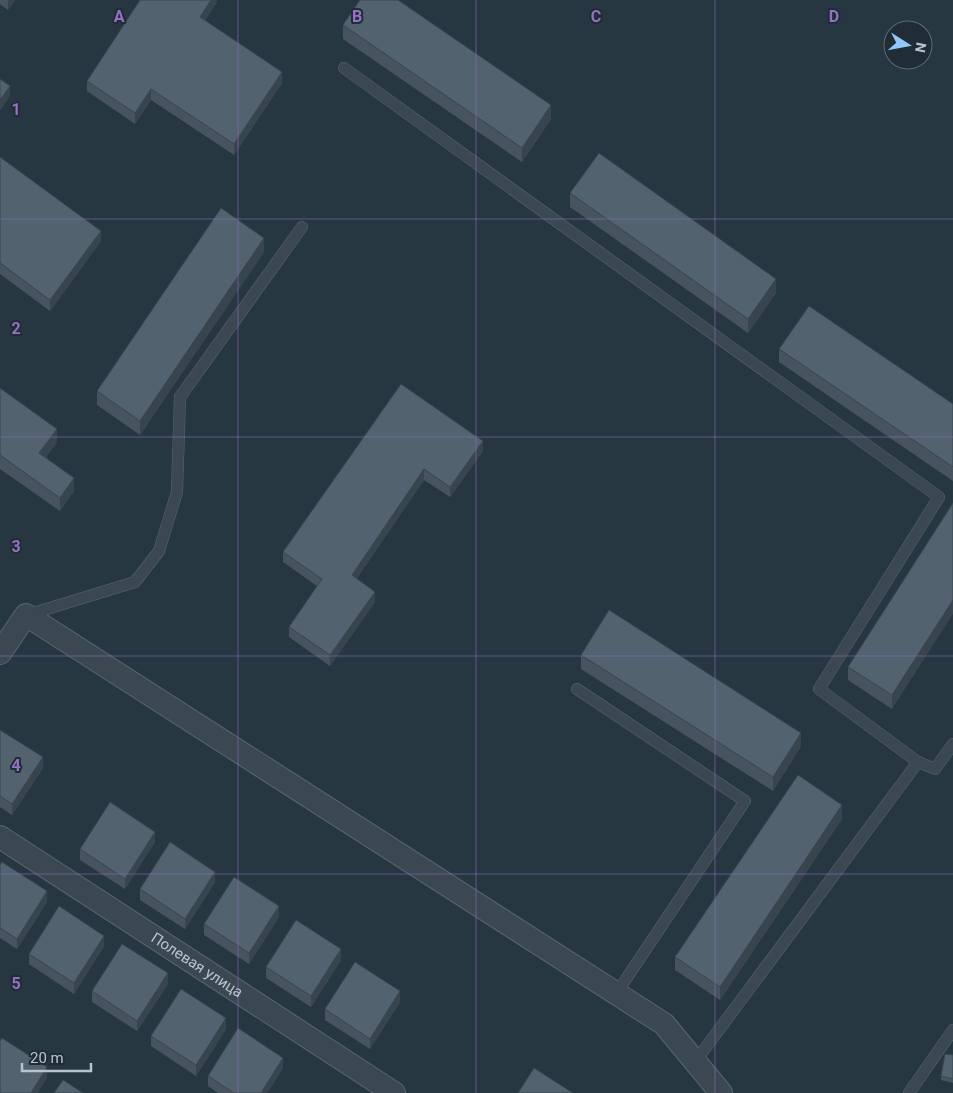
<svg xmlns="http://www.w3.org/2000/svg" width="953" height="1093" font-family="Roboto,sans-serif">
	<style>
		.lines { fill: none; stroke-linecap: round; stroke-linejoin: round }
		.service-casing { stroke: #59666f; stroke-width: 12 }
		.minor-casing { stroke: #59666f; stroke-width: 24 }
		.service { stroke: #3b4852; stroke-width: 11 }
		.minor { stroke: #3b4852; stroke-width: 22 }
		.wall { fill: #47545f }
		.shaded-wall { fill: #39454e }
		.building { fill: #52626f; stroke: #39454e }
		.grid { fill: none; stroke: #9670c5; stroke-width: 1; stroke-opacity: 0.55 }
		.labels { text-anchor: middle; stroke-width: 4; stroke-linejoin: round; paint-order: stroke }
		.street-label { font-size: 15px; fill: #b8c3cc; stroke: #202d37 }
		.grid-label { font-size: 16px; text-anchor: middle; font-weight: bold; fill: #9670c5; stroke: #202d37; stroke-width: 4; stroke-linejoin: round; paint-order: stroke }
	</style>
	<rect width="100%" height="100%" fill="#273742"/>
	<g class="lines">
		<defs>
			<g id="service">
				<polyline points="344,68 939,497 819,689 918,762 695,1062"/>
				<polyline points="27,615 135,582 159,551 177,492 180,397 302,227"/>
				<polyline points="577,689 745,801 616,994"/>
				<polyline points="918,762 935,769 953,744"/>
				<polyline points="909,1093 953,1030"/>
			</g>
			<g id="minor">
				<polyline points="0,653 26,615 664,1024 721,1093"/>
				<path id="s1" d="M0 837 394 1093"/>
			</g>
		</defs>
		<use href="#service" class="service-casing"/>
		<use href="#minor" class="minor-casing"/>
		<use href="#service" class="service"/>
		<use href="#minor" class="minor"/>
	</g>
	<g class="wall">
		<polygon points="0,0 15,0 8,10 0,4"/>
		<polygon points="217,0 217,2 205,20 282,83 234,155 151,100 135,124 87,91 87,81"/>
		<polygon points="343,25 551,119 522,162 343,39"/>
		<polygon points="0,157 101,241 50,311 0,274"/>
		<polygon points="570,193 776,293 748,333 570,207"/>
		<polygon points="264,252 140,435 97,405 97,391"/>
		<polygon points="779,349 953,404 953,481 779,362"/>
		<polygon points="401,384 483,451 450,497 424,480 357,578 375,602 330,666 289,637 289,627 317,586 283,562 283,552"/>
		<polygon points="0,388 57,442 46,457 74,491 60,511 0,469"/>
		<polygon points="953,503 892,709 848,680 848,667"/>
		<polygon points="581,655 801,746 773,791 581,669"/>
		<polygon points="0,730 43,768 12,815 0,807"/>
		<polygon points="842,819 720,1000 675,970 675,957"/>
		<polygon points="155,842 125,889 80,860 80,849"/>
		<polygon points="0,865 47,902 17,949 0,938"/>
		<polygon points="215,882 185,929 140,900 140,889"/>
		<polygon points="279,917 249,964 204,935 204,924"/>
		<polygon points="104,946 74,994 29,964 29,954"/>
		<polygon points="341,960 311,1007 266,978 266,967"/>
		<polygon points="168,984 137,1031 92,1002 92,991"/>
		<polygon points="400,1002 370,1049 325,1020 325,1009"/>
		<polygon points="226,1029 196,1076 151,1046 151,1036"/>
		<polygon points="953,1055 953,1083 941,1080 941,1076"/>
		<polygon points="283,1068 267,1093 218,1093 208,1086 208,1076"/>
	</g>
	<g class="shaded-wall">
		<polygon points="8,0 15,0 8,10"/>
		<polygon points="211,0 217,0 217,2 200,28 200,17"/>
		<polygon points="282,72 282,83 234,155 234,144"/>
		<polygon points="10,86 10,96 0,111 0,100"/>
		<polygon points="151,89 151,100 135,124 135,113"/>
		<polygon points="551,105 551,119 522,162 522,148"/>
		<polygon points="101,231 101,241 50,311 50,300"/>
		<polygon points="264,238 264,252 140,435 140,421"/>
		<polygon points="776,279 776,293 748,333 748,319"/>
		<polygon points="57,429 57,442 39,466 39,453"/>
		<polygon points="483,441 483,451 450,497 450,487"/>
		<polygon points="424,469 424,480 352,585 352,575"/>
		<polygon points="74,478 74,491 60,511 60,498"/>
		<polygon points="375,592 375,602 330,666 330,655"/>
		<polygon points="953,600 953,614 892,709 892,695"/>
		<polygon points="801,733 801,746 773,791 773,777"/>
		<polygon points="43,757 43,768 12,815 12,804"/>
		<polygon points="842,805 842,819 720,1000 720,987"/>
		<polygon points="155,832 155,842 125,889 125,879"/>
		<polygon points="215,872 215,882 185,929 185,919"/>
		<polygon points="47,891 47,902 17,949 17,939"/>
		<polygon points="279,906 279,917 249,964 249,953"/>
		<polygon points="104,936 104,946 74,994 74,983"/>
		<polygon points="341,949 341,960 311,1007 311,996"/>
		<polygon points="168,973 168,984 137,1031 137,1021"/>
		<polygon points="400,991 400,1002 370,1049 370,1039"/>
		<polygon points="226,1018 226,1029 196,1076 196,1065"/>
		<polygon points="283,1058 283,1068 267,1093 261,1093"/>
		<polygon points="47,1067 47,1078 38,1093 31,1093"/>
	</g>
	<g class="building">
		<polygon points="140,0 211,0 200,17 282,72 234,144 151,89 135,113 87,81"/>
		<polygon points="360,0 398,0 551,105 522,148 343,25"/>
		<polygon points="0,79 10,86 0,100"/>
		<polygon points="599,153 776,279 748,319 570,193"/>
		<polygon points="0,157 101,231 50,300 0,263"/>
		<polygon points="221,208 264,238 140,421 97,391"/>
		<polygon points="809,306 953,404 953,467 779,349"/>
		<polygon points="401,384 483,441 450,487 424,469 352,575 375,592 330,655 289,627 322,579 283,552"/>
		<polygon points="0,388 57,429 39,453 74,478 60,498 0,455"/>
		<polygon points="953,503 953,600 892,695 848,667"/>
		<polygon points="609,610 801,733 773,777 581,655"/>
		<polygon points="0,730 43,757 12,804 0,796"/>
		<polygon points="798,775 842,805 720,987 675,957"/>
		<polygon points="110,802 155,832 125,879 80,849"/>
		<polygon points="170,842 215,872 185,919 140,889"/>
		<polygon points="2,862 47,891 17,939 0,928 0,865"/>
		<polygon points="234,877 279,906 249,953 204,924"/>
		<polygon points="59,906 104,936 74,983 29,954"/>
		<polygon points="296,920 341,949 311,996 266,967"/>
		<polygon points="122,944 168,973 137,1021 92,991"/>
		<polygon points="355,962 400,991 370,1039 325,1009"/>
		<polygon points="181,989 226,1018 196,1065 151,1036"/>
		<polygon points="238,1028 283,1058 261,1093 234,1093 208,1076"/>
		<polygon points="2,1038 47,1067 31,1093 0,1093 0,1041"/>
		<polygon points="945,1054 953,1055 953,1079 941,1076"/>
		<polygon points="534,1068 573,1093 518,1093"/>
		<polygon points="63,1080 83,1093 54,1093"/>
	</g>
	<path class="grid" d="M238 0V1093M476 0V1093M715 0V1093M0 219H953M0 437H953M0 656H953M0 874H953"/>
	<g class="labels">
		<g class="street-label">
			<text dy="5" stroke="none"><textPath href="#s1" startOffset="235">Полевая улица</textPath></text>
		</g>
	</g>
	<g class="grid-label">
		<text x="119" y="22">A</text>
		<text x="357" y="22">B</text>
		<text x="596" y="22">C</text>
		<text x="834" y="22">D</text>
		<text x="16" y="115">1</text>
		<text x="16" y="334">2</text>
		<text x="16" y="552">3</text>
		<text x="16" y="771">4</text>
		<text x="16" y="989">5</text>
	</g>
	<g transform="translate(908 45) rotate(101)"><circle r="24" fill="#202d37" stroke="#5d6973"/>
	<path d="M0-4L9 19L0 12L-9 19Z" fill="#92c8f7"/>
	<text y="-8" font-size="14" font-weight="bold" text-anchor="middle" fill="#b8c3cc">N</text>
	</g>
	<path d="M22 1063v8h69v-8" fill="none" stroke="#b8c3cc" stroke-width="2.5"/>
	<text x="30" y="1063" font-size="15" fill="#b8c3cc" stroke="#202d37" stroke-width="4" paint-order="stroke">20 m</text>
</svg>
